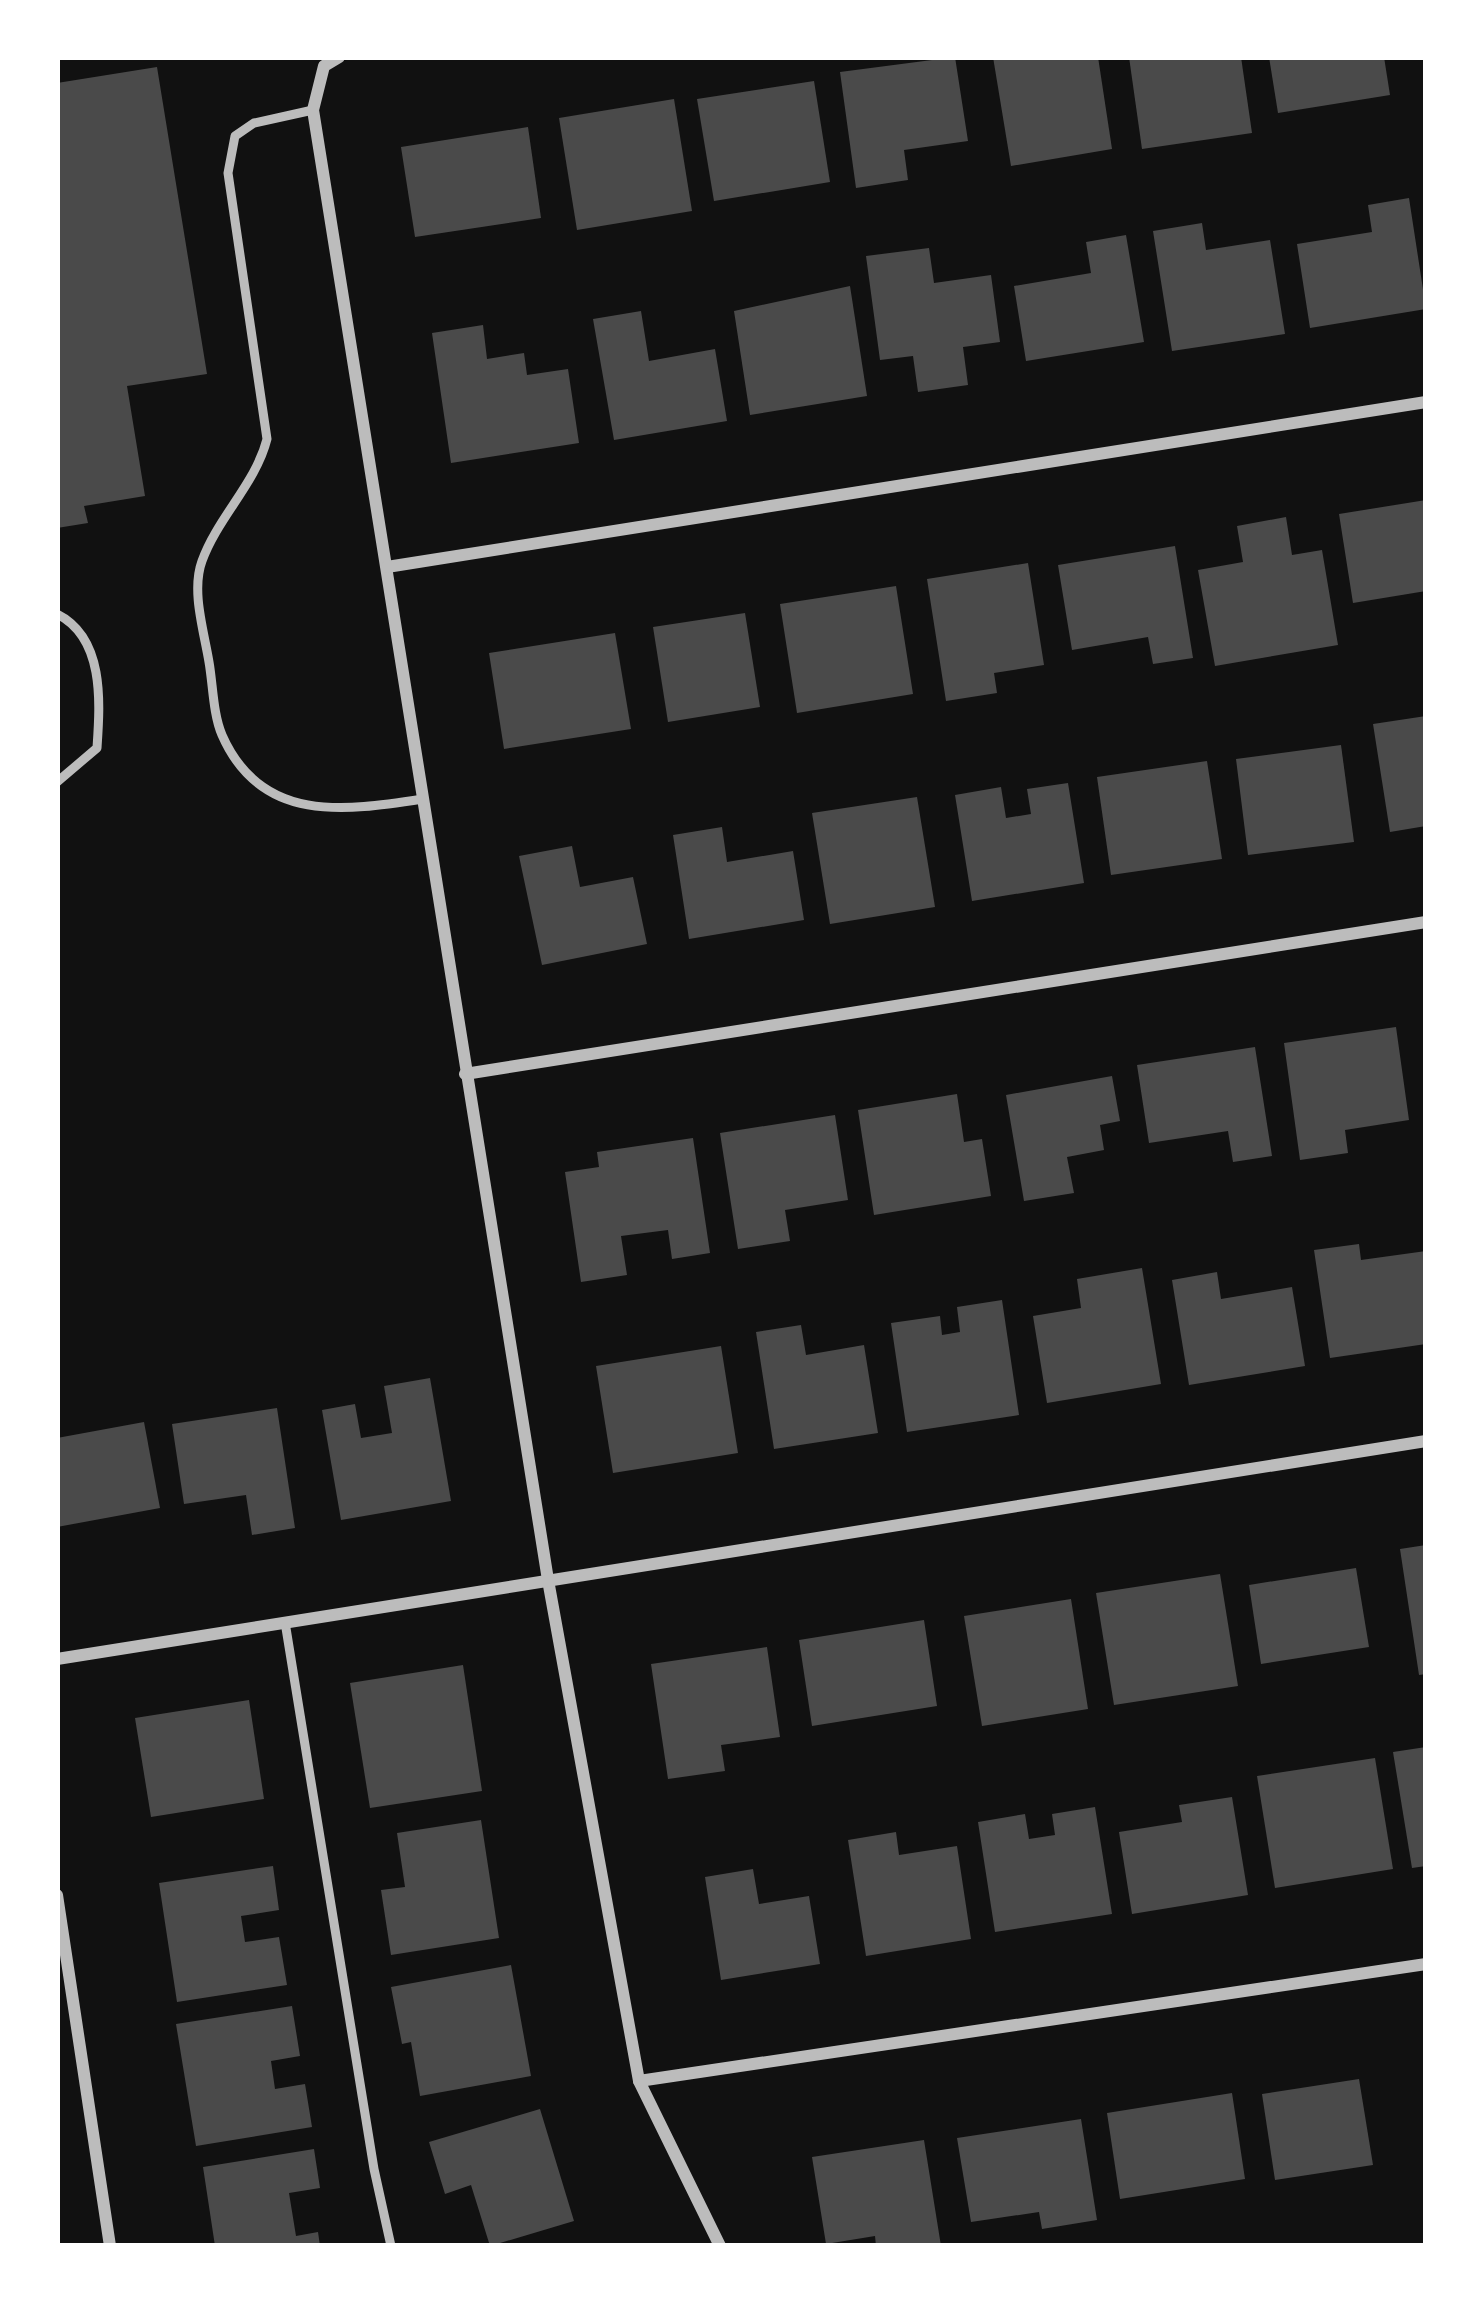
<svg xmlns="http://www.w3.org/2000/svg" width="1483" height="2303" font-family="'Nunito Sans',sans-serif">
	<style>
		.building { fill: #4a4a4a }
		.lines { fill: none; stroke-linecap: round; stroke-linejoin: round }
		.service { stroke: #bcbcbc; stroke-width: 9 }
		.minor { stroke: #bcbcbc; stroke-width: 12 }
	</style>
	<rect width="100%" height="100%" fill="#111"/>
	<g class="building">
		<polygon points="955,57 968,141 904,150 908,180 856,188 840,72"/>
		<polygon points="993,57 1098,57 1112,149 1011,166"/>
		<polygon points="1129,57 1241,57 1252,133 1142,149"/>
		<polygon points="1269,57 1384,57 1390,95 1278,113"/>
		<polygon points="157,67 207,374 127,386 145,496 84,506 88,523 57,528 57,83"/>
		<polygon points="814,81 830,182 714,201 697,99"/>
		<polygon points="674,99 692,211 577,230 559,118"/>
		<polygon points="528,127 541,218 415,237 401,147"/>
		<polygon points="1409,198 1426,309 1310,328 1297,244 1372,232 1368,205"/>
		<polygon points="1202,223 1206,250 1270,240 1285,334 1172,351 1153,231"/>
		<polygon points="1126,235 1144,342 1026,361 1014,286 1091,273 1086,242"/>
		<polygon points="929,248 934,283 991,275 1000,342 963,347 968,385 918,392 913,356 880,360 866,256"/>
		<polygon points="850,286 867,396 750,415 734,311"/>
		<polygon points="641,311 649,361 715,349 727,421 614,440 593,319"/>
		<polygon points="483,325 487,359 524,353 527,375 568,369 579,443 451,463 432,333"/>
		<polygon points="1426,500 1426,591 1353,603 1339,514"/>
		<polygon points="1286,517 1292,555 1322,550 1338,645 1215,666 1198,570 1243,562 1237,526"/>
		<polygon points="1175,546 1193,658 1153,664 1148,637 1072,650 1058,565"/>
		<polygon points="1028,563 1044,665 994,673 997,693 946,701 927,579"/>
		<polygon points="896,586 913,694 797,713 780,604"/>
		<polygon points="745,613 760,707 668,722 653,627"/>
		<polygon points="615,633 631,729 504,749 489,653"/>
		<polygon points="1426,716 1426,826 1390,832 1373,724"/>
		<polygon points="1341,745 1354,842 1248,855 1236,759"/>
		<polygon points="1207,761 1222,859 1111,875 1097,777"/>
		<polygon points="1068,783 1084,883 972,901 955,795 1001,787 1006,818 1031,814 1027,789"/>
		<polygon points="917,797 935,907 830,924 812,813"/>
		<polygon points="722,827 727,862 793,851 804,920 689,939 673,835"/>
		<polygon points="572,846 580,887 633,877 647,944 542,965 519,856"/>
		<polygon points="1396,1027 1409,1120 1345,1130 1348,1153 1300,1160 1284,1043"/>
		<polygon points="1255,1047 1272,1156 1233,1162 1228,1131 1149,1143 1137,1065"/>
		<polygon points="1112,1076 1120,1121 1100,1125 1104,1150 1067,1157 1074,1193 1024,1201 1006,1095"/>
		<polygon points="957,1094 964,1142 982,1139 991,1196 874,1215 858,1110"/>
		<polygon points="835,1115 848,1200 785,1210 790,1241 738,1249 720,1133"/>
		<polygon points="693,1138 710,1253 672,1259 668,1230 621,1236 627,1275 581,1282 565,1172 599,1167 597,1152"/>
		<polygon points="1359,1244 1361,1260 1426,1251 1426,1344 1330,1358 1314,1250"/>
		<polygon points="1142,1268 1161,1384 1047,1403 1033,1316 1081,1308 1077,1279"/>
		<polygon points="1217,1272 1221,1299 1292,1287 1305,1366 1189,1385 1172,1280"/>
		<polygon points="1002,1300 1019,1415 907,1432 891,1323 940,1316 942,1335 960,1332 957,1307"/>
		<polygon points="801,1325 806,1355 864,1345 878,1433 774,1449 756,1332"/>
		<polygon points="721,1346 738,1453 613,1473 596,1366"/>
		<polygon points="430,1378 451,1501 341,1520 322,1410 355,1404 361,1438 392,1433 384,1386"/>
		<polygon points="277,1408 295,1528 252,1535 246,1495 184,1504 172,1424"/>
		<polygon points="144,1422 160,1508 57,1527 57,1438"/>
		<polygon points="1426,1545 1426,1674 1419,1675 1400,1549"/>
		<polygon points="1356,1568 1369,1647 1261,1664 1249,1585"/>
		<polygon points="1220,1574 1238,1686 1114,1705 1096,1593"/>
		<polygon points="1071,1599 1088,1709 982,1726 964,1616"/>
		<polygon points="924,1620 937,1706 812,1726 799,1640"/>
		<polygon points="767,1647 780,1737 721,1745 725,1771 668,1779 651,1664"/>
		<polygon points="463,1665 482,1791 370,1808 350,1683"/>
		<polygon points="249,1700 264,1799 151,1817 135,1718"/>
		<polygon points="1426,1747 1426,1866 1412,1868 1393,1752"/>
		<polygon points="1375,1758 1393,1869 1275,1888 1257,1776"/>
		<polygon points="1232,1797 1248,1895 1132,1914 1119,1832 1182,1822 1179,1805"/>
		<polygon points="1095,1807 1112,1914 995,1932 978,1822 1025,1814 1029,1839 1055,1835 1052,1814"/>
		<polygon points="481,1820 499,1938 391,1955 381,1890 405,1887 397,1833"/>
		<polygon points="896,1832 899,1855 957,1846 971,1939 866,1956 848,1840"/>
		<polygon points="273,1866 279,1910 241,1916 245,1942 279,1937 287,1985 177,2002 159,1883"/>
		<polygon points="753,1869 759,1904 809,1896 820,1964 721,1980 705,1877"/>
		<polygon points="511,1965 531,2076 420,2096 411,2042 402,2044 391,1987"/>
		<polygon points="292,2006 300,2056 271,2061 275,2089 305,2084 312,2127 196,2146 176,2024"/>
		<polygon points="1359,2079 1373,2165 1275,2180 1262,2094"/>
		<polygon points="1232,2093 1245,2179 1120,2199 1107,2113"/>
		<polygon points="540,2109 574,2221 490,2246 471,2185 445,2194 429,2142"/>
		<polygon points="1081,2119 1097,2220 1042,2229 1039,2212 971,2222 957,2138"/>
		<polygon points="924,2140 941,2246 876,2246 875,2236 826,2244 812,2157"/>
		<polygon points="314,2149 320,2188 289,2193 296,2236 318,2232 320,2246 215,2246 203,2167"/>
	</g>
	<g class="lines">
		<g class="service">
			<path d="M313 110 254 123 235 136 228 173 267 439C256 483 218 517 202 561 191 591 204 631 209 662 213 685 213 714 222 735 261 824 345 811 423 799"/>
			<path d="M57 614C105 638 100 703 97 748L57 782"/>
			<polyline points="285,1622 374,2169 391,2246"/>
		</g>
		<g class="minor">
			<polyline points="339,57 324,66 313,110 548,1580 639,2081 720,2246"/>
			<polyline points="387,567 1426,402"/>
			<polyline points="465,1074 1426,922"/>
			<polyline points="57,1659 1426,1441"/>
			<polyline points="57,1895 110,2246"/>
			<polyline points="639,2081 1426,1964"/>
		</g>
	</g>
	<rect width="1483" height="2303" fill="none" stroke="#ffffff" stroke-width="120"/>
</svg>
